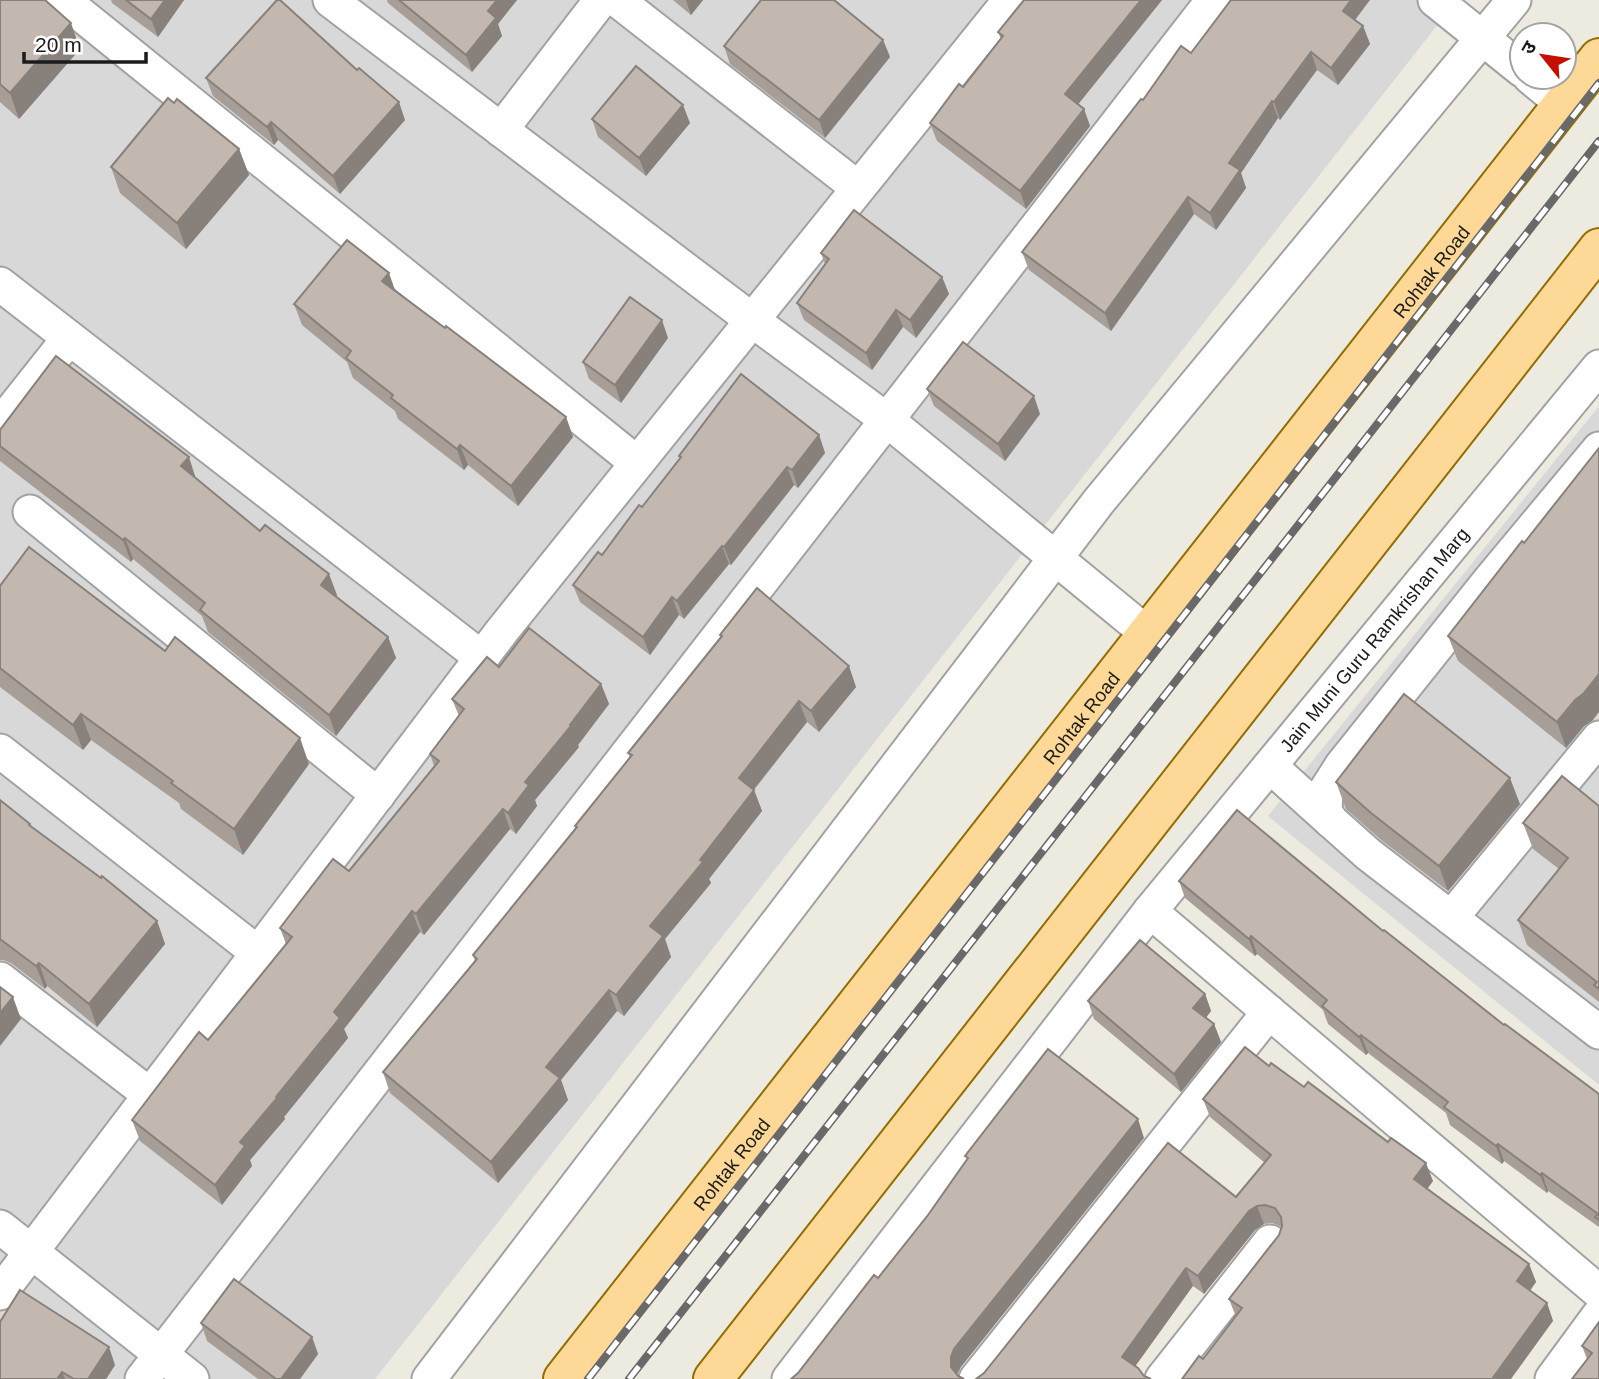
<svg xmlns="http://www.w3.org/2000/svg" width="1599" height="1379" font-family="Helvetica,'Noto Sans Devanagari',sans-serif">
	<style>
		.residential { fill: #d9d8d8 }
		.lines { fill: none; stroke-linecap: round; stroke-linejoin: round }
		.minor-casing { stroke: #a2a2a2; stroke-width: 37 }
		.primary-casing { stroke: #926d00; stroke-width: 42 }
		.minor { stroke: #fff; stroke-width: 33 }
		.primary { stroke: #fdd896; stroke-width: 38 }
		.rail-casing { stroke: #696969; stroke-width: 8 }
		.rail { stroke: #fff; stroke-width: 5; stroke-dasharray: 16; stroke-linecap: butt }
		.wall { fill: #a79e97 }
		.shaded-wall { fill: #88817b }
		.building { fill: #c2b8b0; stroke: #88817b; stroke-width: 2 }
		.labels { text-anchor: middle; stroke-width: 5; stroke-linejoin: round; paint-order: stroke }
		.street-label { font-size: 19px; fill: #1b1b1b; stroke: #fff }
	</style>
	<rect width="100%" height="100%" fill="#edeae0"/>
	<g class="residential">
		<polygon points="0,0 1457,0 375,1379 0,1379"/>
		<polygon points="1599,406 1599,1085 1268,816"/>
	</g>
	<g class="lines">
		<defs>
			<g id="minor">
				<polyline points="63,0 637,463"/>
				<polyline points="330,0 752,320 887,420 1148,634"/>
				<polyline points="617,0 858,188"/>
				<polyline points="1435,0 1522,70"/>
				<polyline points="1530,77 1563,104"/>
				<polyline points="501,130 601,0"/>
				<polyline points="0,284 482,658"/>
				<polyline points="0,425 69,338"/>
				<polyline points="1599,449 1489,581 1342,765 1326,790 1325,811 1331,821 1368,854 1599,1032"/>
				<polyline points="30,512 378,795"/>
				<polyline points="0,751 258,953"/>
				<polyline points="1270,766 1331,821"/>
				<polyline points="1150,911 1599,1292"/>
				<polyline points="1451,918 1599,738"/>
				<polyline points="0,979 150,1095"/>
				<polyline points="0,1227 192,1379"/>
				<polyline points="0,1293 502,631 1010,0"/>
				<polyline points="142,1379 1213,0"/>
				<polyline points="429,1379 1099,501 1514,0"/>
				<path id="s1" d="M789 1379 1150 911 1599 367"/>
				<polyline points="976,1379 1269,1012"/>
				<polyline points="1162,1379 1270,1242"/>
				<polyline points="1552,1379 1599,1315"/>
			</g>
			<g id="primary">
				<path id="s2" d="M563 1379 1599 58"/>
				<polyline points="713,1379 1599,248"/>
			</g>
		</defs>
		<use href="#minor" class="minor-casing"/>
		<use href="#primary" class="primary-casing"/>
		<use href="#minor" class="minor"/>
		<use href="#primary" class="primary"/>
		<defs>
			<g id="rail">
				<polyline points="588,1379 1599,83"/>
				<polyline points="629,1379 1599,141"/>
			</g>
		</defs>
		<use href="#rail" class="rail-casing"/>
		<use href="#rail" class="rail"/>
	</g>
	<g class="wall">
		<polygon points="0,0 80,49 19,119 0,102"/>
		<polygon points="111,0 184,0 158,37 112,3"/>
		<polygon points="387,0 517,0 498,24 502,36 472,72 388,3"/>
		<polygon points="673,0 703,0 691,15"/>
		<polygon points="1162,0 1078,104 1084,109 1090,126 1026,209 937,141 930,123 963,87 1001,39 998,32"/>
		<polygon points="1356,20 1363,26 1370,44 1338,85 1317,70 1280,120 1278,118 1241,173 1246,188 1216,230 1194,214 1111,331 1029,270 1022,252 1143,100 1191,53"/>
		<polygon points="883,40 890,57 825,138 730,64 724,46"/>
		<polygon points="206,78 405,120 340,194 278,140 274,145 213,96"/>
		<polygon points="592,119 690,123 646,176 598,137"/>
		<polygon points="239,149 249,175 186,249 120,193 111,167"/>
		<polygon points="821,253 942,277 949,294 916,338 903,327 872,370 804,320 797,303 825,264"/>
		<polygon points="395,291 566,417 573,437 518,506 468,465 464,470 398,419 395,411 353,378 347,362 302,325 294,304"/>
		<polygon points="668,338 621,403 589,379 583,362"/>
		<polygon points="927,389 1040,414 1005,461 934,406"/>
		<polygon points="0,430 196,479 337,595 336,597 388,637 396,658 336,736 208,632 202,616 133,559 131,562 0,461"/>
		<polygon points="819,435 825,453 798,488 794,485 731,565 729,564 684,619 679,615 650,655 580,602 573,585 602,555 642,507 680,459 679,456"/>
		<polygon points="0,586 309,764 243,855 181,809 179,803 91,740 83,750 0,687"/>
		<polygon points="720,635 856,687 819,732 807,722 754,790 762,811 709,879 711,883 665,939 671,957 624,1016 617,1011 561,1080 568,1100 498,1183 390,1093 383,1072 475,961 473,955 576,829 575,826 630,757 628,753 721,638"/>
		<polygon points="1448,636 1593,720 1584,726 1566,748 1458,661"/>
		<polygon points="499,667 601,684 609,704 578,745 579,747 535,800 537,806 516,834 510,829 424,935 420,932 344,1029 348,1038 284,1117 285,1119 250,1160 252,1166 222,1205 140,1141 132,1120 208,1040 286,944 280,928 349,871 434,766 430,754 459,716 452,699"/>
		<polygon points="1336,782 1520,804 1448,891 1380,839 1346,809"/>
		<polygon points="0,800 32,827 157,921 165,944 97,1027 47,986 45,989 11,963 3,960 0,960"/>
		<polygon points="1599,806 1599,1002 1527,945 1518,920 1559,869 1533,849 1523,823"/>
		<polygon points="1179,881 1383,931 1504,1025 1599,1094 1599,1227 1548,1191 1547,1193 1504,1161 1502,1164 1450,1125 1446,1113 1368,1053 1366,1055 1328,1024 1323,1010 1257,954 1255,956 1185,898"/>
		<polygon points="1205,994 1211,1011 1206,1018 1214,1024 1221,1042 1181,1092 1094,1019 1088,1001"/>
		<polygon points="1269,1066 1433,1181 1427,1189 1529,1264 1536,1282 1530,1291 1547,1303 1553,1321 1203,1359 1236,1317 1229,1299 1279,1235 1282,1227 1272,1223 1264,1224 1255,1230 1204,1294 1193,1286 976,1379 1236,1197 1265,1163 1210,1117 1203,1099"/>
		<polygon points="1599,1322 1599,1379 1587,1359 1582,1346"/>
		<polygon points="201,1323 312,1337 318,1354 300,1379 258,1379 207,1341"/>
		<polygon points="115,1365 106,1379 0,1379"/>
	</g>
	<g class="shaded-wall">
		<polygon points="165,0 184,0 158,37 151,19"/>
		<polygon points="497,0 517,0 498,24 502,36 472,72 466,55 488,11"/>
		<polygon points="686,0 703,0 691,15"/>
		<polygon points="1141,0 1162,0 1072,112 1065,94"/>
		<polygon points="1351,0 1370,0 1349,28 1343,11"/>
		<polygon points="71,23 80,49 19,119 10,93"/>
		<polygon points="1363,26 1370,44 1338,85 1331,68"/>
		<polygon points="883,40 890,57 825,138 819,120"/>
		<polygon points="1311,52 1317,70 1280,120 1274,102"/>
		<polygon points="1272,101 1278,118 1241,173 1246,188 1216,230 1210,213 1229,163"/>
		<polygon points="399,102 405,120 340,194 333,176"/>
		<polygon points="683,105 690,123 646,176 639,158"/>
		<polygon points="1084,109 1090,126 1026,209 1020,191"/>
		<polygon points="271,122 278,140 274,145 267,127"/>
		<polygon points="239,149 249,175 186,249 177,223"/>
		<polygon points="1188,197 1194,214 1111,331 1105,313"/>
		<polygon points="389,273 396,293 382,281"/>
		<polygon points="942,277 949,294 916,338 910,320"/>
		<polygon points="896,310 903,327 872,370 866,353"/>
		<polygon points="662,320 668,338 621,403 615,385"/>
		<polygon points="1034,396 1040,414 1005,461 998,444"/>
		<polygon points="566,417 573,437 518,506 511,486"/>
		<polygon points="819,435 825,453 798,488 792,470"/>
		<polygon points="460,445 468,465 464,470 457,449"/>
		<polygon points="189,457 196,479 181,466"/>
		<polygon points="787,467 794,485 731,565 724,547"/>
		<polygon points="125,538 133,559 131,562 123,540"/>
		<polygon points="722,546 729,564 684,619 677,601"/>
		<polygon points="329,574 337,595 329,606 321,585"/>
		<polygon points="672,597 679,615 650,655 643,637"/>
		<polygon points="388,637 396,658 336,736 329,715"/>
		<polygon points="849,666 856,687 819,732 811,711"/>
		<polygon points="1599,674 1599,712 1593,720 1584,726 1566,748 1557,722 1575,700"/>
		<polygon points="601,684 609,704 578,745 579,747 535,800 537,806 516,834 508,813 525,782"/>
		<polygon points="799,701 807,722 746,799 739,778"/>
		<polygon points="81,714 91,740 83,750 73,725"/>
		<polygon points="300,738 309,764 243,855 234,829"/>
		<polygon points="1510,778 1520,804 1448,891 1439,866"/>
		<polygon points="754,790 762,811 709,879 711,883 665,939 671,957 624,1016 616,995 650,926"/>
		<polygon points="503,809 510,829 424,935 416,914"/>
		<polygon points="412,911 420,932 344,1029 348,1038 284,1117 285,1119 250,1160 252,1166 222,1205 215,1185 240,1142 276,1097 334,1012"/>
		<polygon points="157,921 165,944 97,1027 89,1004"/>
		<polygon points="1251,936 1257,954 1255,956 1249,939"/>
		<polygon points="39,963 47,986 45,989 36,966"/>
		<polygon points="609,990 617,1011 561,1080 568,1100 498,1183 491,1162 546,1067"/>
		<polygon points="1205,994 1211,1011 1200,1025 1193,1008"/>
		<polygon points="13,997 21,1019 0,1046 0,1013"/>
		<polygon points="1214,1024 1221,1042 1181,1092 1174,1074"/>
		<polygon points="1361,1035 1368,1053 1366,1055 1359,1037"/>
		<polygon points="1138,1119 1144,1138 961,1367 957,1375 951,1367 951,1357 954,1349"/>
		<polygon points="1498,1144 1504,1161 1502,1164 1496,1146"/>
		<polygon points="1426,1163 1433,1181 1421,1197 1414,1179"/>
		<polygon points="1542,1173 1548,1191 1547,1193 1540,1175"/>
		<polygon points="1257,1206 1264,1224 1255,1230 1204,1294 1198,1276 1249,1211"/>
		<polygon points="1529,1264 1536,1282 1523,1299 1517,1281"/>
		<polygon points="1186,1268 1193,1286 1129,1375 1122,1357"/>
		<polygon points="1547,1303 1553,1321 1511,1379 1492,1379"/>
		<polygon points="312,1337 318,1354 300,1379 281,1379"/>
		<polygon points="109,1347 115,1365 106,1379 88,1379"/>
		<polygon points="62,1372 65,1379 57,1379"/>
	</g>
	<g class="building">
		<polygon points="0,0 45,0 71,23 10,93 0,84"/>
		<polygon points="126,0 165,0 151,19"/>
		<polygon points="277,0 280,0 357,70 359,68 399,102 333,176 271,122 267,127 206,78"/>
		<polygon points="399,0 497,0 488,11 496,18 466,55"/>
		<polygon points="761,0 834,0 883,40 819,120 724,46"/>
		<polygon points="1024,0 1141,0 1065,94 1084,109 1020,191 930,123 959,84 963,87 1003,36 998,32"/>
		<polygon points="1231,0 1351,0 1343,11 1363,26 1331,68 1311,52 1274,102 1272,101 1229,163 1240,170 1210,213 1188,197 1105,313 1022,252 1141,99 1143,100 1181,46 1191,53"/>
		<polygon points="636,66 683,105 639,158 592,119"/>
		<polygon points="168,98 174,103 177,99 239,149 177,223 111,167"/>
		<polygon points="854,210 942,277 910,320 896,310 866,353 797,303 829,259 821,253"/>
		<polygon points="347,240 389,273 382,281 445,328 446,326 566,417 511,486 460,445 457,449 391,398 393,395 346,358 351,351 294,304"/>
		<polygon points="630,297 662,320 615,385 583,362"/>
		<polygon points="963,342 1034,396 998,444 927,389"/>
		<polygon points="56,356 189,457 181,466 260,531 265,525 329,574 321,585 388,637 329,715 200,610 205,603 125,538 123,540 0,446 0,430"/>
		<polygon points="741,374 819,435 792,470 787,467 724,547 722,546 677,601 672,597 643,637 573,585 598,552 602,555 639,505 642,507 681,457 679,456"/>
		<polygon points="1599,448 1599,674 1583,694 1575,700 1557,722 1448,636 1522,541 1524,543"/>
		<polygon points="29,547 165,651 175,637 300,738 234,829 171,783 173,781 81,714 73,725 0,668 0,586"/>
		<polygon points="757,588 849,666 811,711 799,701 739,778 754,790 700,860 703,862 650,926 663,936 616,995 609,990 546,1067 560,1078 491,1162 383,1072 477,959 473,955 577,827 575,826 632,755 628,753 722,636 720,635"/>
		<polygon points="529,628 601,684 570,725 571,726 525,782 529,785 508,813 503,809 416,914 412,911 334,1012 340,1018 276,1097 277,1098 240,1142 245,1146 215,1185 132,1120 199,1032 208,1040 292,937 280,928 333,859 349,871 439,761 430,754 464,709 452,699 487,657 499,667"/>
		<polygon points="1404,694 1510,778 1439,866 1371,813 1336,782"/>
		<polygon points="1562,776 1599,806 1599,989 1594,985 1597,982 1518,920 1568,858 1523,823"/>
		<polygon points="0,800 30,824 29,825 101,878 102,876 157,921 89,1004 39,963 36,966 0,939"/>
		<polygon points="1237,810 1383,931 1384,930 1504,1025 1505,1024 1599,1094 1599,1220 1595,1217 1598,1214 1542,1173 1540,1175 1498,1144 1496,1146 1444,1107 1448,1102 1361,1035 1359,1037 1322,1006 1327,1000 1251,936 1249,939 1179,881"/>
		<polygon points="1140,940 1205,994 1193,1008 1214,1024 1174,1074 1088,1001"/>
		<polygon points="0,987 13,997 0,1013"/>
		<polygon points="1245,1047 1269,1066 1271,1063 1304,1087 1308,1082 1388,1142 1391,1138 1426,1163 1414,1179 1529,1264 1517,1281 1547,1303 1492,1379 1182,1379 1199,1356 1203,1359 1242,1308 1229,1299 1279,1235 1282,1226 1281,1217 1275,1208 1265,1205 1257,1206 1249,1211 1198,1276 1186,1268 1122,1357 1138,1368 1144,1376 1151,1379 976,1379 984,1373 1168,1143 1236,1197 1271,1155 1203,1099"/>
		<polygon points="1048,1049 1138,1119 954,1349 951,1357 951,1367 958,1376 964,1379 791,1379 798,1373 874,1275 878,1278 928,1215 968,1158 965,1156"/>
		<polygon points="234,1279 312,1337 281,1379 276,1379 201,1323"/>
		<polygon points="20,1290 109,1347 88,1379 74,1379 62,1372 57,1379 0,1379 0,1322"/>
		<polygon points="1599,1322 1599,1379 1572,1379 1592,1353 1582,1346"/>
	</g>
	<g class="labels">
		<g class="street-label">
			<text dy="7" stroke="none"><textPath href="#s2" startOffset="1407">Rohtak Road</textPath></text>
			<text dy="7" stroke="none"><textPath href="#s1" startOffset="943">Jain Muni Guru Ramkrishan Marg</textPath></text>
			<text dy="7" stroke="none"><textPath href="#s2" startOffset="840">Rohtak Road</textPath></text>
			<text dy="7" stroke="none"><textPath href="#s2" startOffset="273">Rohtak Road</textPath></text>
		</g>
	</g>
	<g transform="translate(1543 56) rotate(300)"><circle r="33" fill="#ffffff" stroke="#a4a4a4" stroke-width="2"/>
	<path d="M0-5L12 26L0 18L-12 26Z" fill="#c60f00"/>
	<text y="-10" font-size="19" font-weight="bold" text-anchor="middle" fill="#1b1b1b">उ</text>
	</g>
	<path d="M24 52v10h122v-10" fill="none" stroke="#1b1b1b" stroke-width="3.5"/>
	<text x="35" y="52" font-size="21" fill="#1b1b1b" stroke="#ffffff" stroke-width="5" paint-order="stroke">20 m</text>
</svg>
